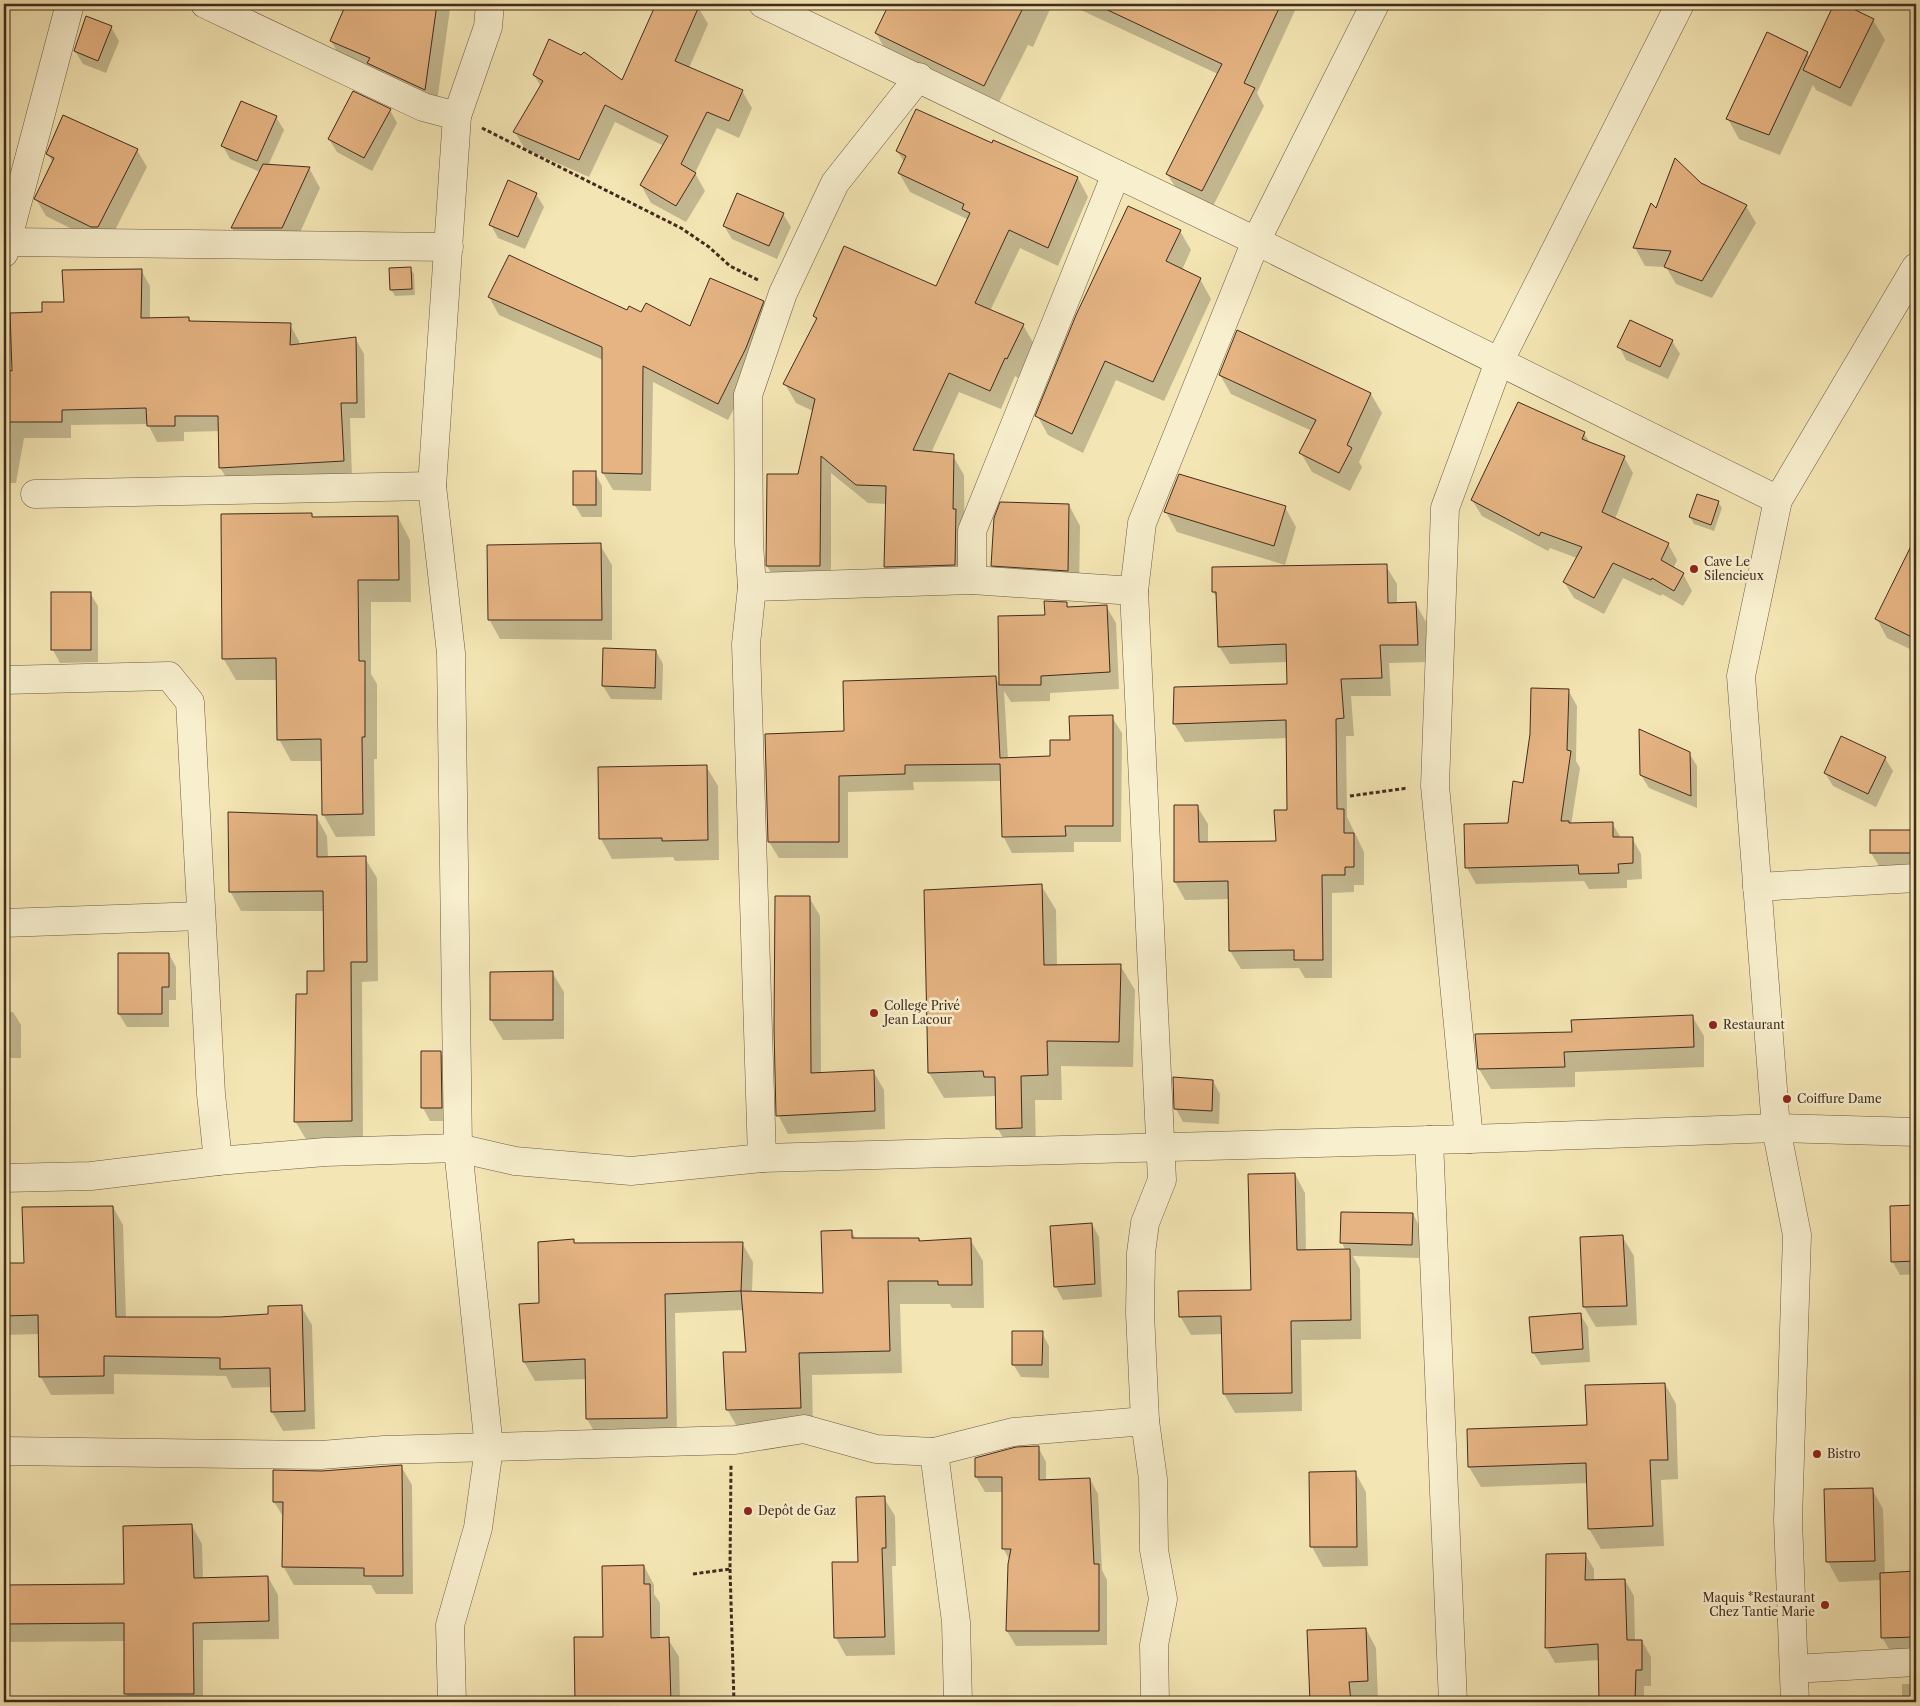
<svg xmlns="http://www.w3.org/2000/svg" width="1920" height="1706" font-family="'Libre Caslon Text',serif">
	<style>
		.shadow { fill: #0003 }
		.building { fill: #e6b483; stroke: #412b1d }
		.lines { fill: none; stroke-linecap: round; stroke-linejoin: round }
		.minor-casing { stroke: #6e5a43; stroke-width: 29 }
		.path { stroke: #412b1d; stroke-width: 3; stroke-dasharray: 4 2.5; stroke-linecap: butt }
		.minor { stroke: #f8efce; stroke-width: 28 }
		.poi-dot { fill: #8f2418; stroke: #f8efce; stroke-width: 2 }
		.labels { text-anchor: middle; stroke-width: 5; stroke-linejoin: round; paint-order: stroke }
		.poi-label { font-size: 12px; fill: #412b1d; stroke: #f8efce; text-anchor: start }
	</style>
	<rect width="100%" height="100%" fill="#f4e6b4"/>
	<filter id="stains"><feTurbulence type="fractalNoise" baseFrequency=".004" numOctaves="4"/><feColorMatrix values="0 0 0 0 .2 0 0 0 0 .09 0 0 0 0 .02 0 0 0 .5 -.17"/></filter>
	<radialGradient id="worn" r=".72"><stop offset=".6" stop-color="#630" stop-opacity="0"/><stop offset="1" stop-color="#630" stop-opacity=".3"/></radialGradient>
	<g class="shadow">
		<polygon points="348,4 447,4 450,9 436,109 343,61 331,41"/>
		<polygon points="657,4 690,4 698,7 708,24 689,68 742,91 752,108 739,138 717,128 695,173 705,191 686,222 651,203 641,185 664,146 615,122 589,177 525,149 515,132 541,87 534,75 623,82"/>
		<polygon points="891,4 1049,4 1051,7 1033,47 1028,45 996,108 889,56 876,33"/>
		<polygon points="1068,4 1298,4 1257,93 1264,106 1212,208 1178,191 1167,174 1218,74"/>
		<polygon points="1836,4 1873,20 1885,40 1851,107 1816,90 1813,85 1780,155 1739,139 1728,119 1807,53 1810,58"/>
		<polygon points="111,27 119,41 106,73 83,64 75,51"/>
		<polygon points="390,110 397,123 372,171 337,152 329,139"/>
		<polygon points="276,117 284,130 268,166 309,168 320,188 293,248 244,248 232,228 260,172 230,159 223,146"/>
		<polygon points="994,142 1078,178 1088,197 1058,266 1020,248 990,311 1023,325 1034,344 1018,378 1015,376 1001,409 959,392 931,453 953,456 964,475 965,584 896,586 885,567 887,504 868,503 831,473 831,585 778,585 767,566 799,476 813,411 796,403 785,384 817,322 814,316 937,288 969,220 910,192 899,173 904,162 897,151 992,145"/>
		<polygon points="137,150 147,167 108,244 102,244 46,216 36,199 53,163 48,154"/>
		<polygon points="1700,184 1746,206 1756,223 1712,298 1676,284 1666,267 1645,266 1635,248 1651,205 1656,210"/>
		<polygon points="536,194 544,207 525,249 498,238 491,225"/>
		<polygon points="783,214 791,227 777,259 732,239 724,226"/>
		<polygon points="1180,231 1191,250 1182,270 1200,279 1211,299 1164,401 1116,380 1083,453 1048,435 1037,415"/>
		<polygon points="509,257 627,312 690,327 763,302 773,320 756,366 728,420 653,382 651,491 613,490 603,473 603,360 499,315 489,297"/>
		<polygon points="410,268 414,274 415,295 395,296 391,289"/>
		<polygon points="141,270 150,286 150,319 189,318 191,322 290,325 299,341 299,345 355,338 364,354 365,418 350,418 352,477 230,483 220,468 220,431 184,432 184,441 157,442 148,424 71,425 71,438 24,438 16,483 4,483 4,371 13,373 44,313"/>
		<polygon points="1672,341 1680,354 1668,379 1626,360 1619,346"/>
		<polygon points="1220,375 1371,394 1382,413 1359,462 1362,467 1350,491 1312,472 1301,453 1312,431 1231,394"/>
		<polygon points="1584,433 1590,443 1624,457 1633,473 1615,519 1668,544 1677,560 1673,569 1683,574 1692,591 1683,606 1662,594 1661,596 1623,578 1604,614 1574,598 1564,582 1577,558 1550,548 1548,551 1482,516 1472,500"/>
		<polygon points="595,473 602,486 602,517 582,517 574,504"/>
		<polygon points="1718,502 1722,508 1714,531 1694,524 1690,517"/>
		<polygon points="1069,505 1080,526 1079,590 1004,585 992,565"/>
		<polygon points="1285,507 1296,527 1285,565 1177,532 1166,512"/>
		<polygon points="311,514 313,518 398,517 410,540 411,602 371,602 371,674 377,684 377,759 374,759 375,836 336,837 323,814 323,761 291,761 279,739 278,680 236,680 223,658"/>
		<polygon points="1916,540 1916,652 1887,638 1877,619"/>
		<polygon points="600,545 612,565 612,640 500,639 489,619"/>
		<polygon points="1386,566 1397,584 1397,604 1416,604 1426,622 1427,662 1389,663 1391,696 1351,696 1354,736 1346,736 1347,817 1364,852 1364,885 1354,885 1354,892 1332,893 1332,978 1305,978 1299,968 1241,969 1230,951 1230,899 1185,900 1175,882 1175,806 1197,806 1208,824 1208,843 1277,842 1289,811 1288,738 1185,742 1174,724 1288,685 1288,662 1230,664 1219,646 1218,599 1213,592"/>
		<polygon points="90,593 98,606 98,662 60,663 53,650"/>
		<polygon points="1066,603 1069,608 1106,606 1116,623 1119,689 1050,693 1050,701 1011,702 1004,691 1008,759 1051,757 1071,741 1112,717 1122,733 1121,842 1074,842 1074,852 1012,853 1003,836 1001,781 913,782 914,790 848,792 848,858 779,858 769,842 845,732 995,677 1001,687 999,617 1046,616"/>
		<polygon points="656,651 663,664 662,700 611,699 603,686"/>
		<polygon points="1568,690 1577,706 1576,761 1580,768 1571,825 1612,823 1621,838 1632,838 1641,854 1642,879 1627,880 1627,888 1589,889 1584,881 1476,884 1467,868 1465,825 1509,824 1524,784"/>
		<polygon points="1689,753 1697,766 1697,808 1649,788 1641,775"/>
		<polygon points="1885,758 1893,771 1876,807 1833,786 1825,773"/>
		<polygon points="706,766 718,786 719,860 675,861 673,857 612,859 601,839 599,769"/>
		<polygon points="316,816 327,836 328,858 365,858 377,878 378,981 362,982 363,1140 307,1141 295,1121 308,995 325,972 325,911 241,911 230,891"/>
		<polygon points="1871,831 1915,831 1916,866 1879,866 1871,853"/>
		<polygon points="1041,885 1056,910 1057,966 1120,965 1135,990 1133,1067 1061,1066 1062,1100 1035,1100 1036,1153 1012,1154 998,1129 997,1096 944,1098 929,1073 925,891"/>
		<polygon points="809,897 820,916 821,1074 873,1071 884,1090 885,1129 788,1134 778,1115"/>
		<polygon points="169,954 176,967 176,1000 169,1000 169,1027 127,1027 119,1014"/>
		<polygon points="552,972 564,992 564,1039 503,1040 491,1020"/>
		<polygon points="4,1012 13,1012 21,1025 21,1058 4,1058"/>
		<polygon points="1692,1016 1704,1036 1704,1067 1575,1072 1575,1087 1491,1089 1479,1069 1573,1033"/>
		<polygon points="440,1052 448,1065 449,1121 430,1121 423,1108"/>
		<polygon points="1213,1081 1220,1094 1219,1124 1183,1122 1176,1109"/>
		<polygon points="1295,1174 1305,1193 1306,1252 1346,1251 1342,1243 1342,1213 1413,1214 1420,1227 1419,1258 1353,1256 1360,1269 1361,1339 1301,1340 1302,1411 1235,1413 1224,1394 1223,1334 1191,1335 1180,1316 1252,1291"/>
		<polygon points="1916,1206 1916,1274 1900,1275 1892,1261 1891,1207"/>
		<polygon points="113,1207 123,1225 126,1318 219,1318 269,1315 301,1306 312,1325 315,1429 283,1431 272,1412 271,1387 232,1388 226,1376 114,1374 114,1394 51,1395 41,1377 39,1334 4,1335 4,1265 25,1264"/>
		<polygon points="1092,1224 1099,1237 1102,1297 1063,1300 1056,1287"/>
		<polygon points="851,1231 856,1239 919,1239 921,1242 970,1239 983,1261 984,1308 952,1308 950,1304 900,1304 902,1373 812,1375 813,1430 740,1432 727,1409 748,1353 744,1310 675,1313 677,1437 598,1438 587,1419 587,1379 535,1381 524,1362 520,1306 541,1305 573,1241 575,1244 742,1243 753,1262 752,1292 824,1294"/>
		<polygon points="1622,1236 1634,1256 1637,1325 1596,1327 1584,1307 1581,1238"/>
		<polygon points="1580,1314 1588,1327 1590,1362 1541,1365 1533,1352"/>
		<polygon points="1042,1333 1049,1346 1049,1378 1021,1377 1013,1364"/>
		<polygon points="1665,1384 1676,1404 1678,1479 1661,1480 1664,1546 1601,1549 1589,1529 1588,1483 1481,1487 1469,1467 1588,1427"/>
		<polygon points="1038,1447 1046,1462 1046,1481 1090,1479 1098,1494 1102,1570 1107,1580 1107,1645 1016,1646 1007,1631 1010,1561 1003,1548 1003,1492 985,1492 976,1477"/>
		<polygon points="401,1466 412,1485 413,1594 376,1594 371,1585 294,1585 283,1566 284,1518 274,1502 322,1472"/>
		<polygon points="1355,1472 1366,1492 1368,1566 1323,1567 1312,1547 1310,1473"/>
		<polygon points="1872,1489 1883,1509 1885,1574 1916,1573 1916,1657 1894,1658 1882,1637 1881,1580 1839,1582 1828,1562"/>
		<polygon points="884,1498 895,1516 896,1566 892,1566 895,1655 846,1656 836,1638 860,1563"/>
		<polygon points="192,1526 202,1544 203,1579 268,1577 278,1595 279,1639 203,1640 203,1702 131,1702 126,1693 125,1641 4,1642 4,1586 125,1585"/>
		<polygon points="1585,1554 1594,1569 1594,1581 1625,1580 1634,1596 1635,1641 1642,1641 1651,1657 1651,1686 1644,1686 1644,1702 1484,1702 1484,1699 1600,1696 1599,1660 1555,1663 1546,1647"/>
		<polygon points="644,1566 654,1585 654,1594 660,1603 660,1639 668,1639 679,1657 680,1702 576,1702 575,1639 604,1638"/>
		<polygon points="1366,1629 1376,1648 1378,1700 1359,1700 1360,1702 1275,1702 1311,1700"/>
		<rect x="1902" y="1684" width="14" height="18"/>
	</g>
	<g class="building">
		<polygon points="346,4 437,4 425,90 367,63 370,58 330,41"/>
		<polygon points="656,4 700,4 675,61 743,90 729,121 707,112 681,164 696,173 676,206 640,185 668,136 605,105 579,160 513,132 543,81 533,75 549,39 581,55 584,52 622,80"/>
		<polygon points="889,4 1025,4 984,86 875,33"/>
		<polygon points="1095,4 1281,4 1244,83 1255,88 1202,191 1166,174 1222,64"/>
		<polygon points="1834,4 1843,4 1874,19 1840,88 1803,70"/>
		<polygon points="86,16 112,26 98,61 74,51"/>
		<polygon points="1767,32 1808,52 1769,135 1726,119"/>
		<polygon points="353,91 391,109 364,158 328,139"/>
		<polygon points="241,101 277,116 257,161 221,146"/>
		<polygon points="916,109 992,143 993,140 1078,177 1048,248 1009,230 975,303 1024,324 1007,359 1005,358 990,391 949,373 913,450 954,454 953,509 956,509 955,565 884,567 886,486 856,485 821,456 820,566 766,566 767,474 798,474 815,399 783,384 817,318 813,316 844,246 936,286 970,213 962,209 964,204 898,173 906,156 896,151"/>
		<polygon points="63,115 138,149 98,227 91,227 34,199 54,158 46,154"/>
		<polygon points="1675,158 1701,183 1747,205 1702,281 1664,267 1671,251 1633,248 1651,203 1656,208"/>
		<polygon points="263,164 310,167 282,228 231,228"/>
		<polygon points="508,180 537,193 518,237 489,225"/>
		<polygon points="737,193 784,213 769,246 723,226"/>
		<polygon points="1128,206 1181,230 1166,261 1201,278 1153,382 1105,361 1072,434 1035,416 1076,315"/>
		<polygon points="509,255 627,310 629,306 641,312 646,303 690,326 710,278 764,301 746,348 718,404 643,366 642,474 602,473 602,347 488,297"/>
		<polygon points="411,267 412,289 390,290 389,268"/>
		<polygon points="142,269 141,318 189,317 189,321 291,323 290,345 356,337 357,403 341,403 344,461 219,468 218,416 175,416 175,426 147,426 146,408 62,410 62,422 4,422 4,369 12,371 10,313 42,312 42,302 64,302 62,270"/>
		<polygon points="1630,320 1673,340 1660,367 1617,347"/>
		<polygon points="1237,330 1371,393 1347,445 1352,448 1339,473 1299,453 1316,420 1219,375"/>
		<polygon points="1518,402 1585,432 1582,439 1625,456 1602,512 1669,543 1661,560 1684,573 1674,591 1652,578 1651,580 1613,563 1594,598 1563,582 1582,547 1541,532 1539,536 1471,500"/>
		<rect x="573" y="471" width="23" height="34"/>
		<polygon points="1179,474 1286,506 1274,546 1164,512"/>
		<polygon points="1697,494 1719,501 1711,525 1689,517"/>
		<polygon points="1000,502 1069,504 1068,571 991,566 994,518"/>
		<polygon points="312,513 312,517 398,516 399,580 358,580 359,661 365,661 365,737 362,737 363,814 322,815 321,739 277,740 276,658 222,659 221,514"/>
		<polygon points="1916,536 1916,639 1875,619"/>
		<polygon points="601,543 602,620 488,620 487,545"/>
		<polygon points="1387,564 1388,603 1416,602 1418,645 1380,645 1382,678 1341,679 1344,718 1336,719 1337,809 1344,809 1344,833 1354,833 1354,867 1345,867 1345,875 1322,875 1323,960 1294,960 1294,950 1229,951 1228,881 1174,882 1174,805 1198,805 1199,842 1276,841 1274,810 1287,810 1286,720 1173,724 1174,687 1287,684 1286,644 1218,647 1216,592 1212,592 1212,567"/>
		<rect x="51" y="592" width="40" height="58"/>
		<polygon points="1044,601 1067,602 1067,607 1107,605 1110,672 1041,676 1041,685 999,685 998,616 1045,615"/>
		<polygon points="603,648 656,650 655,688 602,686"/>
		<polygon points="996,676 1000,758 1050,756 1050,740 1070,740 1069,716 1113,715 1113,826 1065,826 1066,836 1002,837 1000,764 905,765 905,774 839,776 839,842 768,842 765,734 844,731 843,681"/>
		<polygon points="1531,688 1569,689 1567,750 1571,751 1561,821 1569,821 1569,823 1613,822 1613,837 1633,837 1633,863 1618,864 1619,873 1579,874 1578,865 1465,868 1464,824 1508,823 1513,781 1523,783 1530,734"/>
		<polygon points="1639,729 1690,752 1691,796 1640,775"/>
		<polygon points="1841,736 1886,757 1868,794 1824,773"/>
		<polygon points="707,765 708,840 662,841 662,838 599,839 598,767"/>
		<polygon points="228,812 317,815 317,857 366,856 367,962 351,962 352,1121 294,1122 296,994 307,994 307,971 324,971 323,891 229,892"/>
		<rect x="1870" y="830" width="46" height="23"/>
		<polygon points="1042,884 1044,965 1121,964 1119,1042 1047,1041 1048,1075 1021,1076 1022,1128 996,1129 995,1077 984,1077 983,1071 928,1073 924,890"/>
		<polygon points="775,896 810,896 811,1073 874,1070 875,1111 776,1116 774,1029"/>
		<polygon points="118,953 169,953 169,987 162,987 162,1014 118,1014"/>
		<polygon points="553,971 553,1020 490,1020 490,972"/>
		<polygon points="1693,1015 1694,1047 1564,1052 1565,1067 1478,1069 1475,1034 1572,1032 1571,1020"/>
		<polygon points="421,1051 441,1051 442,1108 421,1108"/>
		<polygon points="1173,1077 1213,1080 1212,1111 1174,1109"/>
		<polygon points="1295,1173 1297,1250 1350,1249 1351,1320 1291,1321 1292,1393 1223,1394 1221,1316 1179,1317 1178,1291 1251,1290 1248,1174"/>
		<polygon points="1916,1205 1916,1261 1891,1262 1890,1206"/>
		<polygon points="113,1206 116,1317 219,1317 268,1314 268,1306 302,1305 305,1411 271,1412 270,1368 220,1369 220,1358 104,1356 104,1376 39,1377 38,1315 4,1316 4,1263 24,1263 22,1207"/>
		<polygon points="1341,1212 1413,1213 1412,1245 1340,1243"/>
		<polygon points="1092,1223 1095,1284 1054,1287 1050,1226"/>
		<polygon points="852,1230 852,1238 919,1238 919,1241 971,1238 972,1285 938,1285 938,1281 888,1281 890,1351 799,1353 801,1408 726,1410 723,1352 746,1352 741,1291 823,1293 821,1231"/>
		<polygon points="1623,1235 1627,1306 1583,1307 1580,1237"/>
		<polygon points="574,1239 574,1243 743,1242 741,1291 665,1294 667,1418 586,1419 585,1359 523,1362 519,1304 539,1303 538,1242"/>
		<polygon points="1581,1313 1583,1349 1532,1353 1529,1317"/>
		<polygon points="1012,1331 1043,1331 1042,1365 1012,1365"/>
		<polygon points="1665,1383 1668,1460 1650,1460 1653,1526 1588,1529 1586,1463 1468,1467 1467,1429 1587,1425 1585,1385"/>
		<polygon points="1039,1446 1039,1480 1090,1478 1094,1564 1099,1564 1099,1631 1006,1631 1008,1564 1011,1549 1002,1549 1002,1477 975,1477 975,1458 1016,1447"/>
		<polygon points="402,1465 403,1576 364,1576 364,1568 282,1567 283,1502 273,1502 273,1470 322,1471"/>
		<polygon points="1356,1471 1357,1547 1310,1547 1309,1472"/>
		<polygon points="1873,1488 1875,1561 1826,1562 1824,1489"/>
		<polygon points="885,1496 886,1548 882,1548 885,1637 834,1638 832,1562 858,1562 856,1497"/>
		<polygon points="192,1524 194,1578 268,1576 269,1621 193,1623 194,1694 124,1694 124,1623 4,1624 4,1585 124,1584 123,1526"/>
		<polygon points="1586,1553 1585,1580 1625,1579 1627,1640 1642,1640 1642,1670 1636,1670 1635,1702 1599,1702 1598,1644 1545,1648 1546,1554"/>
		<polygon points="644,1565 644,1584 650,1584 651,1638 669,1637 671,1702 575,1702 574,1637 603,1637 602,1566"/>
		<polygon points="1916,1571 1916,1637 1881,1638 1880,1573"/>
		<polygon points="1366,1628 1368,1681 1349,1682 1351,1702 1310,1702 1307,1630"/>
	</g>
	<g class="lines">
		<defs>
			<g id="minor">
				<polyline points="205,4 423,107 457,116"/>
				<polyline points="763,4 1256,241 1778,500"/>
				<polyline points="7,242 449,247"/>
				<polyline points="4,253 70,4"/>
				<polyline points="35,494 432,486"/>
				<polyline points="972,580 972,531 1116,174"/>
				<polyline points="752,587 972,580 1134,591"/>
				<polyline points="4,680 169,676 190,702 211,1094 218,1161"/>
				<polyline points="1757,887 1916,878"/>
				<polyline points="4,923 201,916"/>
				<polyline points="1469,1139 1435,786 1445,508 1499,362 1680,4"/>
				<polyline points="1429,1140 1453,1702"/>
				<polyline points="762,1158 746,644 752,587 749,543 748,395 783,293 835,183 919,77"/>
				<polyline points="4,1178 91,1176 218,1161 325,1152 458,1148 515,1161 631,1171 762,1158 1469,1139 1776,1128 1916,1132"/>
				<polyline points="4,1451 321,1455 384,1450 735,1440 804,1429 876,1449 934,1452 1013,1432 1145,1421"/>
				<polyline points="934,1452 956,1622 958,1702"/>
				<polyline points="1794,1669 1916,1662"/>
				<polyline points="452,1702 450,1625 478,1528 489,1448 458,1148 451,653 432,486 457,116 488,27 490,4"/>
				<polyline points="1155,1702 1154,1645 1163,1599 1154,1550 1153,1479 1145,1421 1140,1313 1141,1253 1145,1223 1162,1180 1134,591 1142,523 1256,241 1375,4"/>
				<polyline points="1795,1702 1788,1520 1797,1235 1776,1128 1741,676 1778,500 1916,267"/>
			</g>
		</defs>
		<use href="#minor" class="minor-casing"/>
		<g class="path">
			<polyline points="482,128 681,228 709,247 730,266 760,281"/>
			<polyline points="1350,796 1408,788"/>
			<polyline points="730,1569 734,1702"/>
			<polyline points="693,1574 730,1569 731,1465"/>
		</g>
		<use href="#minor" class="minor"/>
	</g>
	<g class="poi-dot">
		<circle cx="1694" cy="569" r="5"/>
		<circle cx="874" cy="1013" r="5"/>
		<circle cx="1713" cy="1025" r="5"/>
		<circle cx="1787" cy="1099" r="5"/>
		<circle cx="1817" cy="1454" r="5"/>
		<circle cx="748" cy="1511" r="5"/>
		<circle cx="1825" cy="1605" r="5"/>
	</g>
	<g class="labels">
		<g class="poi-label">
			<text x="1704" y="566">Cave Le<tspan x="1704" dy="14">Silencieux</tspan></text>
			<text x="884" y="1010">College Privé<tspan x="884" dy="14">Jean Lacour</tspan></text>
			<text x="1723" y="1029">Restaurant</text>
			<text x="1797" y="1103">Coiffure Dame</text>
			<text x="1827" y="1458">Bistro</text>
			<text x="758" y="1515">Depôt de Gaz</text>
			<text x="1815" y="1602" text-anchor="end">Maquis *Restaurant<tspan x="1815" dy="14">Chez Tantie Marie</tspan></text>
		</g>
	</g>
	<rect width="1920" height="1706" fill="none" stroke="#f4e6b4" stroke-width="20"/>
	<rect x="5" y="5" width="1910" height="1696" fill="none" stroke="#412b1d" stroke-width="2.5"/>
	<rect x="10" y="10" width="1900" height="1686" fill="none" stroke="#412b1d"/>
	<rect width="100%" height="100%" filter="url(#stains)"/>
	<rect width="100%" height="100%" fill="url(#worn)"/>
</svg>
